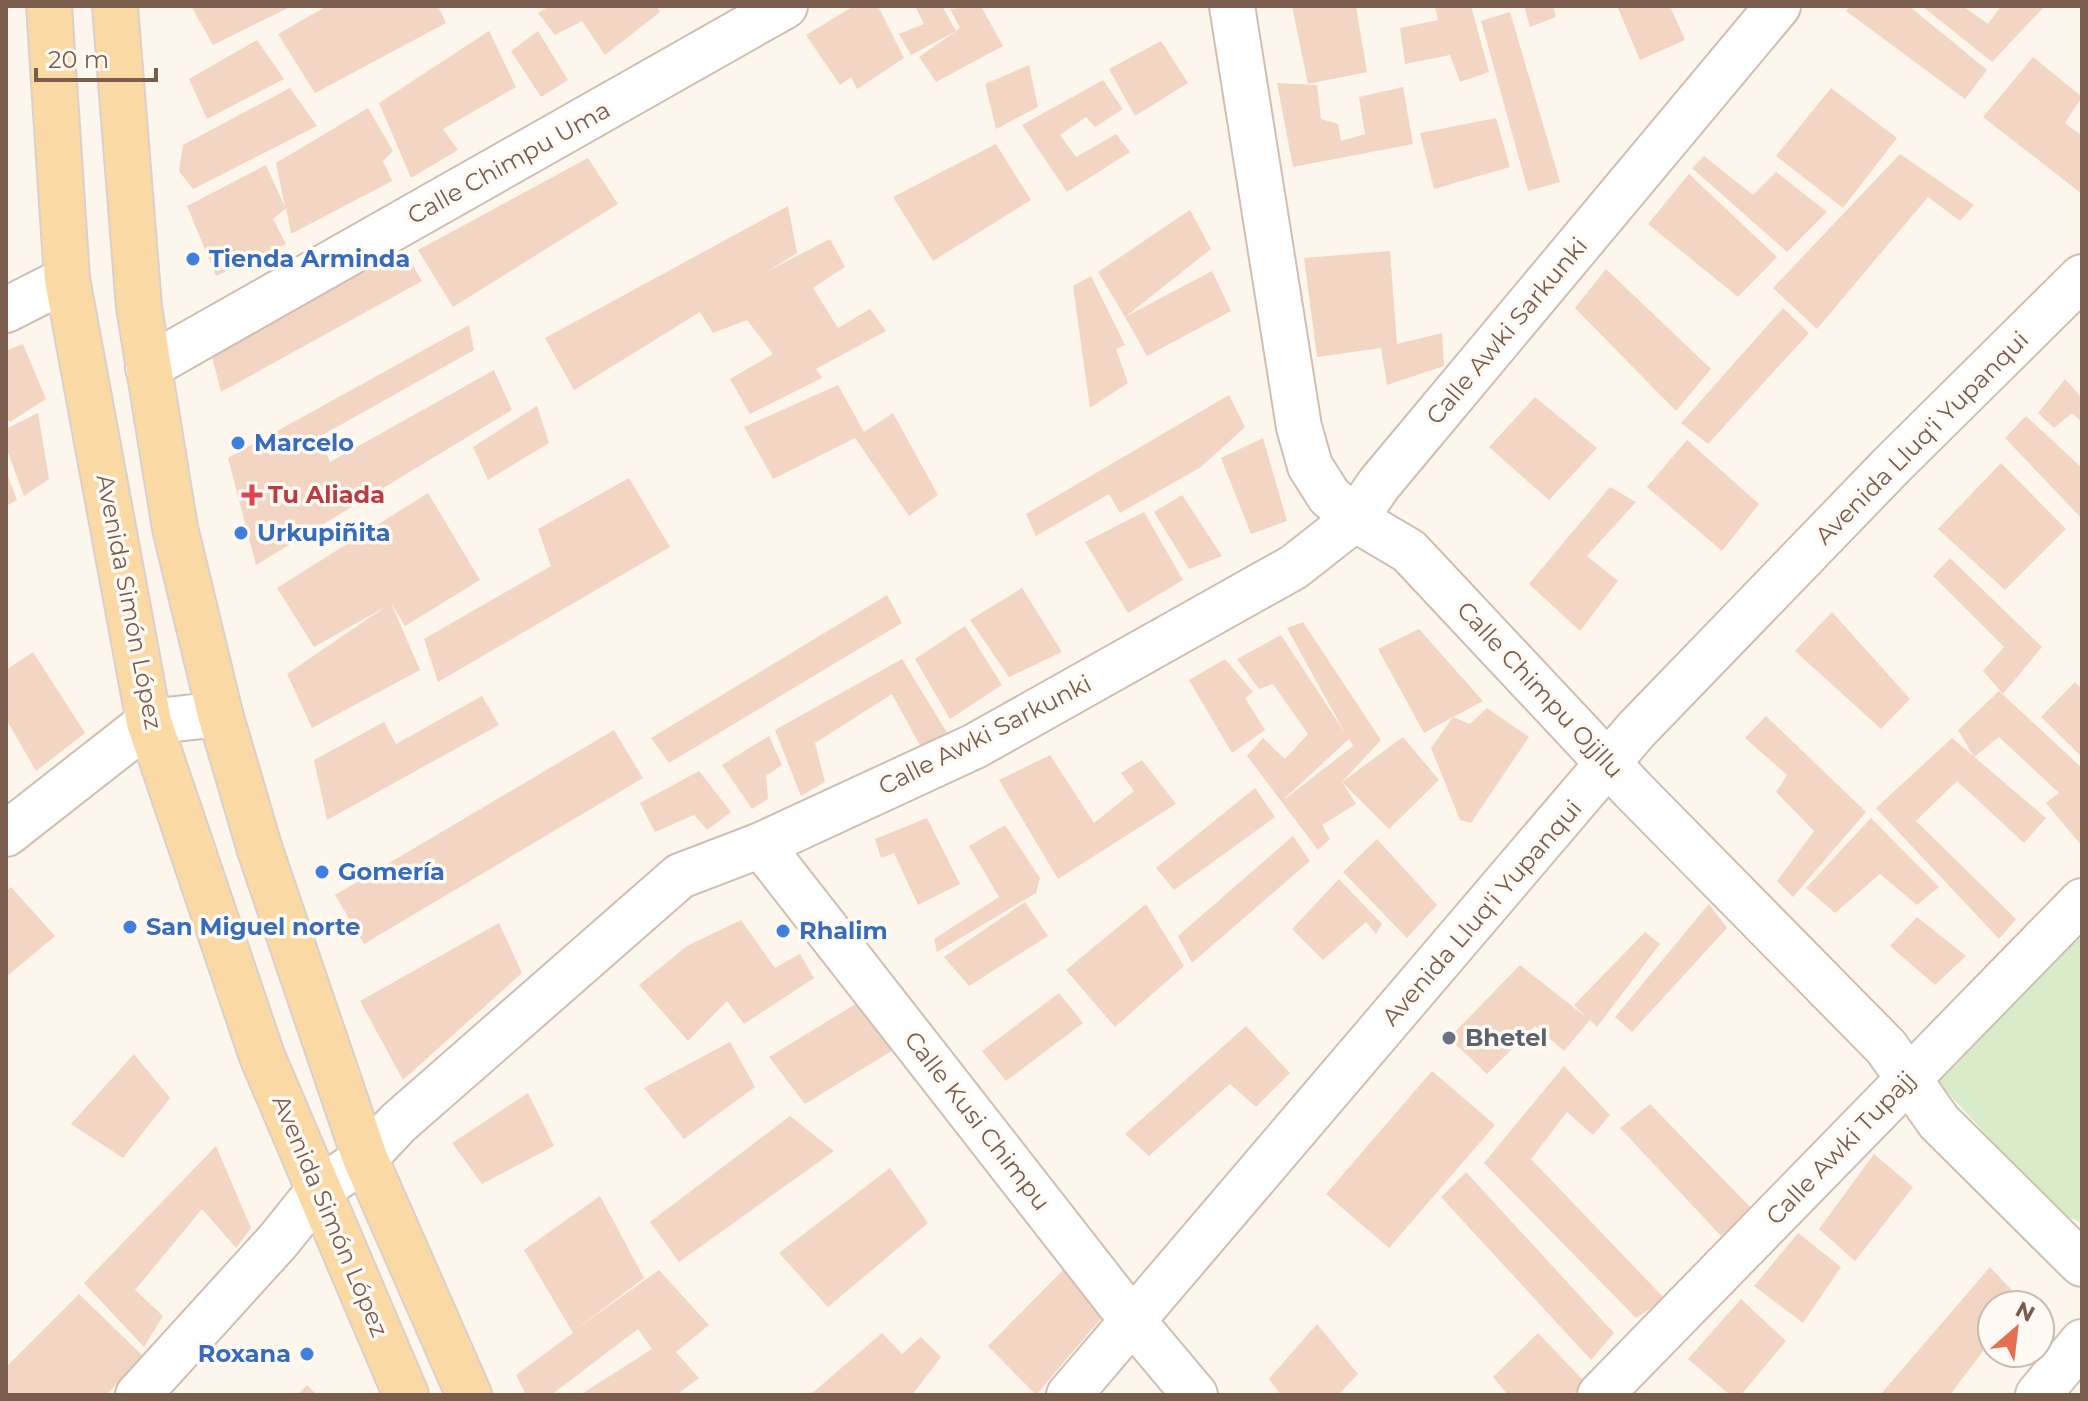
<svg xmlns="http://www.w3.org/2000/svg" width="2088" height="1401" font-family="Montserrat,sans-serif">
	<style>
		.green { fill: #d8ecc9 }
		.building { fill: #f3d5c3; fill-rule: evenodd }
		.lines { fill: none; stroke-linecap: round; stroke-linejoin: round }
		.minor-casing { stroke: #d1beb0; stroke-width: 48 }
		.secondary-casing { stroke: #d6c0b0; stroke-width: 48 }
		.primary-casing { stroke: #dad1cd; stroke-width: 48 }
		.minor { stroke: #fff; stroke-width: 44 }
		.secondary { stroke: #fff; stroke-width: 44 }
		.primary { stroke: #fbd9a5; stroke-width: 44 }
		.shop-dot { fill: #3f7fe0; stroke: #fffaf3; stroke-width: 3 }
		.health-dot { fill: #e0444e; stroke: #fffaf3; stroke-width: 3 }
		.worship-dot { fill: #6b7280; stroke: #fffaf3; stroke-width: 3 }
		.labels { text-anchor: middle; stroke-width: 7; stroke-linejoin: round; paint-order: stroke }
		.street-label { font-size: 24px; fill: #7a5c4d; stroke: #fffaf3 }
		.shop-label { font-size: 24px; font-weight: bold; fill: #366cbe; stroke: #fffaf3; text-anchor: start }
		.health-label { font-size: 24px; font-weight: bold; fill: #be3a42; stroke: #fffaf3; text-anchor: start }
		.worship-label { font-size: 24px; font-weight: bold; fill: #5b616d; stroke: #fffaf3; text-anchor: start }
	</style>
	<rect width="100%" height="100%" fill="#fdf6ec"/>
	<polygon class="green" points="2082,922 2082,1223 2057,1212 1938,1082 1938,1072"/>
	<g class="building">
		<polygon points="191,6 292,6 213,45"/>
		<polygon points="327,6 438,6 446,23 315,93 278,34"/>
		<polygon points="549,6 656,6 660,12 605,55 582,21 555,35 538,13"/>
		<polygon points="854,6 878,6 904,58 857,89 851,77 840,85 806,35"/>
		<polygon points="915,6 942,6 956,31 960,28 950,9 981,6 1003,46 936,82 919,57 956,31 911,55 899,34 924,24"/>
		<polygon points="1292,6 1356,6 1367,72 1308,84"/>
		<polygon points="1435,6 1471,6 1489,72 1460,82 1450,55 1405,64 1400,28 1438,20"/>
		<polygon points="1524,6 1553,6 1556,17 1530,27"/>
		<polygon points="1617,6 1670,6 1685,40 1640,60"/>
		<polygon points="1850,6 1909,6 1987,70 1965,99 1846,11"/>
		<polygon points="1922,6 1963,6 1988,24 2001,6 2045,6 1992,62"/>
		<polygon points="1510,12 1560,182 1528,191 1481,21"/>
		<polygon points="489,31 516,87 443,129 458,150 411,178 379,103"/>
		<polygon points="538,31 568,80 541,97 511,51"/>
		<polygon points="257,40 284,79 207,119 189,79"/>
		<polygon points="1161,41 1188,83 1135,116 1109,69"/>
		<polygon points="2033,57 2082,97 2065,123 2082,136 2082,194 1983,117"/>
		<polygon points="1029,65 1038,107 996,129 985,84"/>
		<polygon points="1103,80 1123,109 1095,127 1086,117 1060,135 1076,157 1116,134 1130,152 1067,192 1022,125"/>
		<polygon points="1277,83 1317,85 1321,119 1338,124 1341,141 1365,134 1359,97 1403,87 1413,144 1293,167"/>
		<polygon points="290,88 317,126 193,189 179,171 183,145"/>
		<polygon points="1831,88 1897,138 1843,208 1776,156"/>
		<polygon points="368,108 393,151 383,161 392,181 291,234 286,208 273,219 286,244 216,276 187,206 266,165 285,207 276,163"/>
		<polygon points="1496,118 1510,167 1434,189 1420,133"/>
		<polygon points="996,144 1031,200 933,261 893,197"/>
		<polygon points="1900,154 1974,205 1960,221 1928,197 1817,329 1773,288"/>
		<polygon points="1704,156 1753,195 1776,172 1827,212 1787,252 1692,168"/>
		<polygon points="588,158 618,204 453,307 418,250"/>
		<polygon points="1689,174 1777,257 1738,297 1648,224"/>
		<polygon points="788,206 797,253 768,271 830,239 845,267 813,288 838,328 870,309 886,331 816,369 822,378 750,414 730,379 773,354 747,320 713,333 700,312 574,390 545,338"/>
		<polygon points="1190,210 1211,249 1125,317 1098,272"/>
		<polygon points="402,247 422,281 221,392 211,353"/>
		<polygon points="1390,251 1397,344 1442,333 1444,366 1387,385 1381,348 1317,357 1304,258"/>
		<polygon points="1606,269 1711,369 1676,411 1575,308"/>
		<polygon points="1212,271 1231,311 1147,356 1125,317"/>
		<polygon points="1091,276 1125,345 1116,349 1128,383 1090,408 1073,286"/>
		<polygon points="1783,308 1809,333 1708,444 1681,423"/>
		<polygon points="469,325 474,350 319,437 330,462 494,370 512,410 256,565 228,458"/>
		<polygon points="23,344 46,399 10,422 6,417 6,351"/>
		<polygon points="2065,379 2082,398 2082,422 2072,413 2054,428 2038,413"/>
		<polygon points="838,385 864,432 893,413 938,495 909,516 855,438 773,479 744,427"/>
		<polygon points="1229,395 1245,427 1201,467 1120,513 1109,494 1036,536 1026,514"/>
		<polygon points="1535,397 1597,448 1549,500 1489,447"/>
		<polygon points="537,406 549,443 488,480 473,447"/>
		<polygon points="38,413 49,479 24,496 6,447 6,429"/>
		<polygon points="2026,416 2082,468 2082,519 2005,438"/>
		<polygon points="1263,438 1287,521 1251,534 1221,458"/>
		<polygon points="1687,440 1759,504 1722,551 1647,487"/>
		<polygon points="2001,463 2066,529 2005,590 1938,529"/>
		<polygon points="6,471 17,500 6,506"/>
		<polygon points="629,478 670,547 438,682 424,639 551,566 538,529"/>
		<polygon points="1610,487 1636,502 1587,556 1618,581 1580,631 1529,584"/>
		<polygon points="428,493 480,580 405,626 391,603 420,670 312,728 287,674 385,607 314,647 277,588"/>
		<polygon points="1182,495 1222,556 1189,569 1154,512"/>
		<polygon points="1144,512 1183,580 1128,613 1085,542"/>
		<polygon points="1950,558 2042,647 2003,694 1983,671 2004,647 1933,576"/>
		<polygon points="1022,588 1062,652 1009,677 970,620"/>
		<polygon points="887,595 902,623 669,763 651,738"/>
		<polygon points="1832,612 1910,699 1881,729 1795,651"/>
		<path d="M1303 622 1381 740 1342 782 1403 737 1439 780 1389 829 1342 782 1356 804 1322 825 1330 839 1318 850 1247 756 1263 738 1285 759 1308 734 1273 684 1259 689 1237 659 1281 635 1345 733 1287 628ZM1349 739 1353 746 1285 799H1284Z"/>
		<polygon points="965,626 1002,685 950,719 915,659"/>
		<polygon points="1419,629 1483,701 1453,717 1470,724 1487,708 1529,737 1471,823 1460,820 1431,748 1453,717 1424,733 1378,649"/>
		<polygon points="33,652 85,733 36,771 6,719 6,670"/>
		<polygon points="902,659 949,736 923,751 892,694 815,743 825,782 801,796 775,730"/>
		<polygon points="1225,659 1253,692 1245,698 1265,730 1232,753 1189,680"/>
		<polygon points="2075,682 2082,689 2082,757 2041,717"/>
		<polygon points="1999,691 2082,768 2082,846 2046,803 2059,793 1999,737 1974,757 1958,730"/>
		<polygon points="482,696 499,725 327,820 314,760 384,722 396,744"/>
		<polygon points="1766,716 1866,812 1793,897 1777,881 1814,831 1776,792 1787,775 1745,738"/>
		<polygon points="614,730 643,778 364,944 335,895"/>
		<polygon points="769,736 782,765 766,776 768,799 752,809 722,765"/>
		<polygon points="1952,738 2046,818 2024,843 1957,781 1916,821 2016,919 1999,939 1876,808"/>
		<polygon points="1050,755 1094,823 1134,791 1121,773 1142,760 1176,804 1058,879 999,780"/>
		<polygon points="699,771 731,812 707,830 694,815 655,832 640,803"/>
		<polygon points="1255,788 1275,817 1174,890 1156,868"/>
		<polygon points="927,818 960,884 918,905 894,853 881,858 875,839"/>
		<polygon points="1871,818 1939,887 1917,905 1880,874 1835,913 1806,888"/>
		<polygon points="1005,825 1040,878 1036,893 937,952 934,939 999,897 969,846"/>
		<polygon points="1293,836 1310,861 1192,963 1178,936"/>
		<polygon points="1377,839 1437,905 1407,938 1343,872"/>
		<polygon points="1339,879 1382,924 1376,934 1366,922 1323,960 1292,929"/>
		<polygon points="11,887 55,936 6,977 6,891"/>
		<polygon points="1025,902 1048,936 969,986 944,957"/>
		<polygon points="1146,904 1184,966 1115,1027 1066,970"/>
		<polygon points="1709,904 1727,928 1632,1032 1615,1017"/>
		<polygon points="1917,917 1966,956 1935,985 1890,946"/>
		<polygon points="741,920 775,968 800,954 814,978 744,1024 727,1001 688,1041 639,985 687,946"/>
		<polygon points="499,923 522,973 403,1080 360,1001"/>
		<polygon points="1645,932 1660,944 1597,1027 1590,1020 1564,1051 1535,1026 1487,1074 1449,1038 1520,965 1587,1018 1574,1005"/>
		<polygon points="1059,993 1083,1023 1006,1081 982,1051"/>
		<polygon points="859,1002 898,1047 805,1104 769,1057"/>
		<polygon points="1246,1026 1290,1073 1256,1107 1230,1084 1149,1156 1125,1134"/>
		<polygon points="730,1042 755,1087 684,1139 644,1088"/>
		<polygon points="134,1054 170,1098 123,1158 71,1124"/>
		<polygon points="1564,1066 1610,1115 1593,1135 1567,1112 1531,1159 1665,1299 1636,1318 1484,1163"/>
		<polygon points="1432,1071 1495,1125 1389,1248 1326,1194"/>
		<polygon points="528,1093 554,1146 482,1184 452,1143"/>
		<polygon points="1650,1104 1751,1208 1721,1236 1620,1128"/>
		<polygon points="790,1116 834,1151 679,1262 650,1222"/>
		<polygon points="216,1146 251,1228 236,1248 202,1209 135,1290 163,1316 144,1347 84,1283"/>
		<polygon points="1874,1154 1913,1187 1855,1261 1819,1229"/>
		<polygon points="890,1168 928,1223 828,1307 779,1253"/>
		<polygon points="1466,1172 1614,1333 1591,1360 1441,1197"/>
		<polygon points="600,1196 644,1278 575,1330 659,1270 709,1325 676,1352 699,1378 676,1395 580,1395 652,1349 638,1329 551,1395 526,1395 516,1375 573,1333 524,1250"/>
		<polygon points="1798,1233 1841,1267 1803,1323 1754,1286"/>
		<polygon points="1990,1267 2021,1300 2018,1305 1992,1305 1992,1339 1950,1395 1880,1395"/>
		<polygon points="1065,1268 1104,1315 1036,1395 988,1346"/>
		<polygon points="79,1294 143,1356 106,1395 6,1395 6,1367"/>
		<polygon points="1741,1299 1786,1341 1741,1395 1730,1395 1688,1359"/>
		<polygon points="1317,1324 1358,1374 1338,1395 1281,1395 1269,1379"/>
		<polygon points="882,1333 902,1354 921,1337 941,1357 912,1395 810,1395"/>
		<polygon points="1538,1333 1585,1382 1573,1395 1508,1395 1493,1377"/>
		<polygon points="307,1385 317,1395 297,1395"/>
	</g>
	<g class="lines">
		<defs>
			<g id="minor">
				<polyline points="1232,6 1299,427 1310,466 1329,496 1355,519 1409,551 1633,790 1886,1047 1939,1122 2082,1264"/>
				<polyline points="6,310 67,279"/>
				<polyline points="148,367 785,6"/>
				<polyline points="6,834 149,722 220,714"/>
				<polyline points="761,845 1132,1320 1195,1395"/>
				<polyline points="138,1395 278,1241 319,1190 365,1158 398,1123 680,876 761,845 975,746 1294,567 1355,519 1379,484 1778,6"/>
				<polyline points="1069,1395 1636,730 1892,465 2082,277"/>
				<polyline points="1600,1395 2082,901"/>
			</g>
			<polyline id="secondary" points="2038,1395 2082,1342"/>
			<g id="primary">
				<polyline points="49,6 67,279 149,722 262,1056 406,1395"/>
				<polyline points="115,6 139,307 175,528 220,714 260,850 365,1158 469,1395"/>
			</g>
		</defs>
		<use href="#minor" class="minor-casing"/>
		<use href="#secondary" class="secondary-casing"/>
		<use href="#primary" class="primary-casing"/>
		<use href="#minor" class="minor"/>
		<use href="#secondary" class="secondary"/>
		<use href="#primary" class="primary"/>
	</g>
	<g class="shop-dot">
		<circle cx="193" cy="259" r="8"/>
		<circle cx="238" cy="443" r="8"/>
		<circle cx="241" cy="533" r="8"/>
		<circle cx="322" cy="872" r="8"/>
		<circle cx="130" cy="927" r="8"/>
		<circle cx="783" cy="931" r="8"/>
		<circle cx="307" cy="1354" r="8"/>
	</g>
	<path class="health-dot" d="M248 483h8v8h8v8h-8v8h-8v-8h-8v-8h8z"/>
	<circle class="worship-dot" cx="1449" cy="1038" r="8"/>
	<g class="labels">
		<g class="street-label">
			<text transform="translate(509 163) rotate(-29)" y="8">Calle Chimpu Uma</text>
			<text transform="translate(1507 331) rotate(-50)" y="8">Calle Awki Sarkunki</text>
			<text transform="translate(1922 438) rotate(-45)" y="8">Avenida Lluq'i Yupanqui</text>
			<text transform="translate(129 602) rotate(79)" y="8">Avenida Simón López</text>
			<text transform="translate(1540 690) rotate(47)" y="8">Calle Chimpu Ojjllu</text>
			<text transform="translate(985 735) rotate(-27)" y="8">Calle Awki Sarkunki</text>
			<text transform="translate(1482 913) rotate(-49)" y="8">Avenida Lluq'i Yupanqui</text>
			<text transform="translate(977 1121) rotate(52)" y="8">Calle Kusi Chimpu</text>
			<text transform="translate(1841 1148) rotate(-46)" y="8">Calle Awki Tupajj</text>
			<text transform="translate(330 1216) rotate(67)" y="8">Avenida Simón López</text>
		</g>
		<g class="shop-label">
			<text x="209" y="267">Tienda Arminda</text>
			<text x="254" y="451">Marcelo</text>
			<text x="257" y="541">Urkupiñita</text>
			<text x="338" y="880">Gomería</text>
			<text x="146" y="935">San Miguel norte</text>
			<text x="799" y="939">Rhalim</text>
			<text x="291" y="1362" text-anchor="end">Roxana</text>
		</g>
		<g class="health-label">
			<text x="268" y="503">Tu Aliada</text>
		</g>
		<g class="worship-label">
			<text x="1465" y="1046">Bhetel</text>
		</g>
	</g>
	<rect width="2088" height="1401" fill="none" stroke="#7a5c4d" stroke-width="16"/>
	<g transform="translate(2016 1329) rotate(28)"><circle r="38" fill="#fffaf3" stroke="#cabbb1" stroke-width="2"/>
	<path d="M0-6L14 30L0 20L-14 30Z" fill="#e76f51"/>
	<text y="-12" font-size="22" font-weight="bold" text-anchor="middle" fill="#7a5c4d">N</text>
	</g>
	<path d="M36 68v12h120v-12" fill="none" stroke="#7a5c4d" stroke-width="4"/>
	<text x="48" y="68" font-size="24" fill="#7a5c4d" stroke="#fffaf3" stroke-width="6" paint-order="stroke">20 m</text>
</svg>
